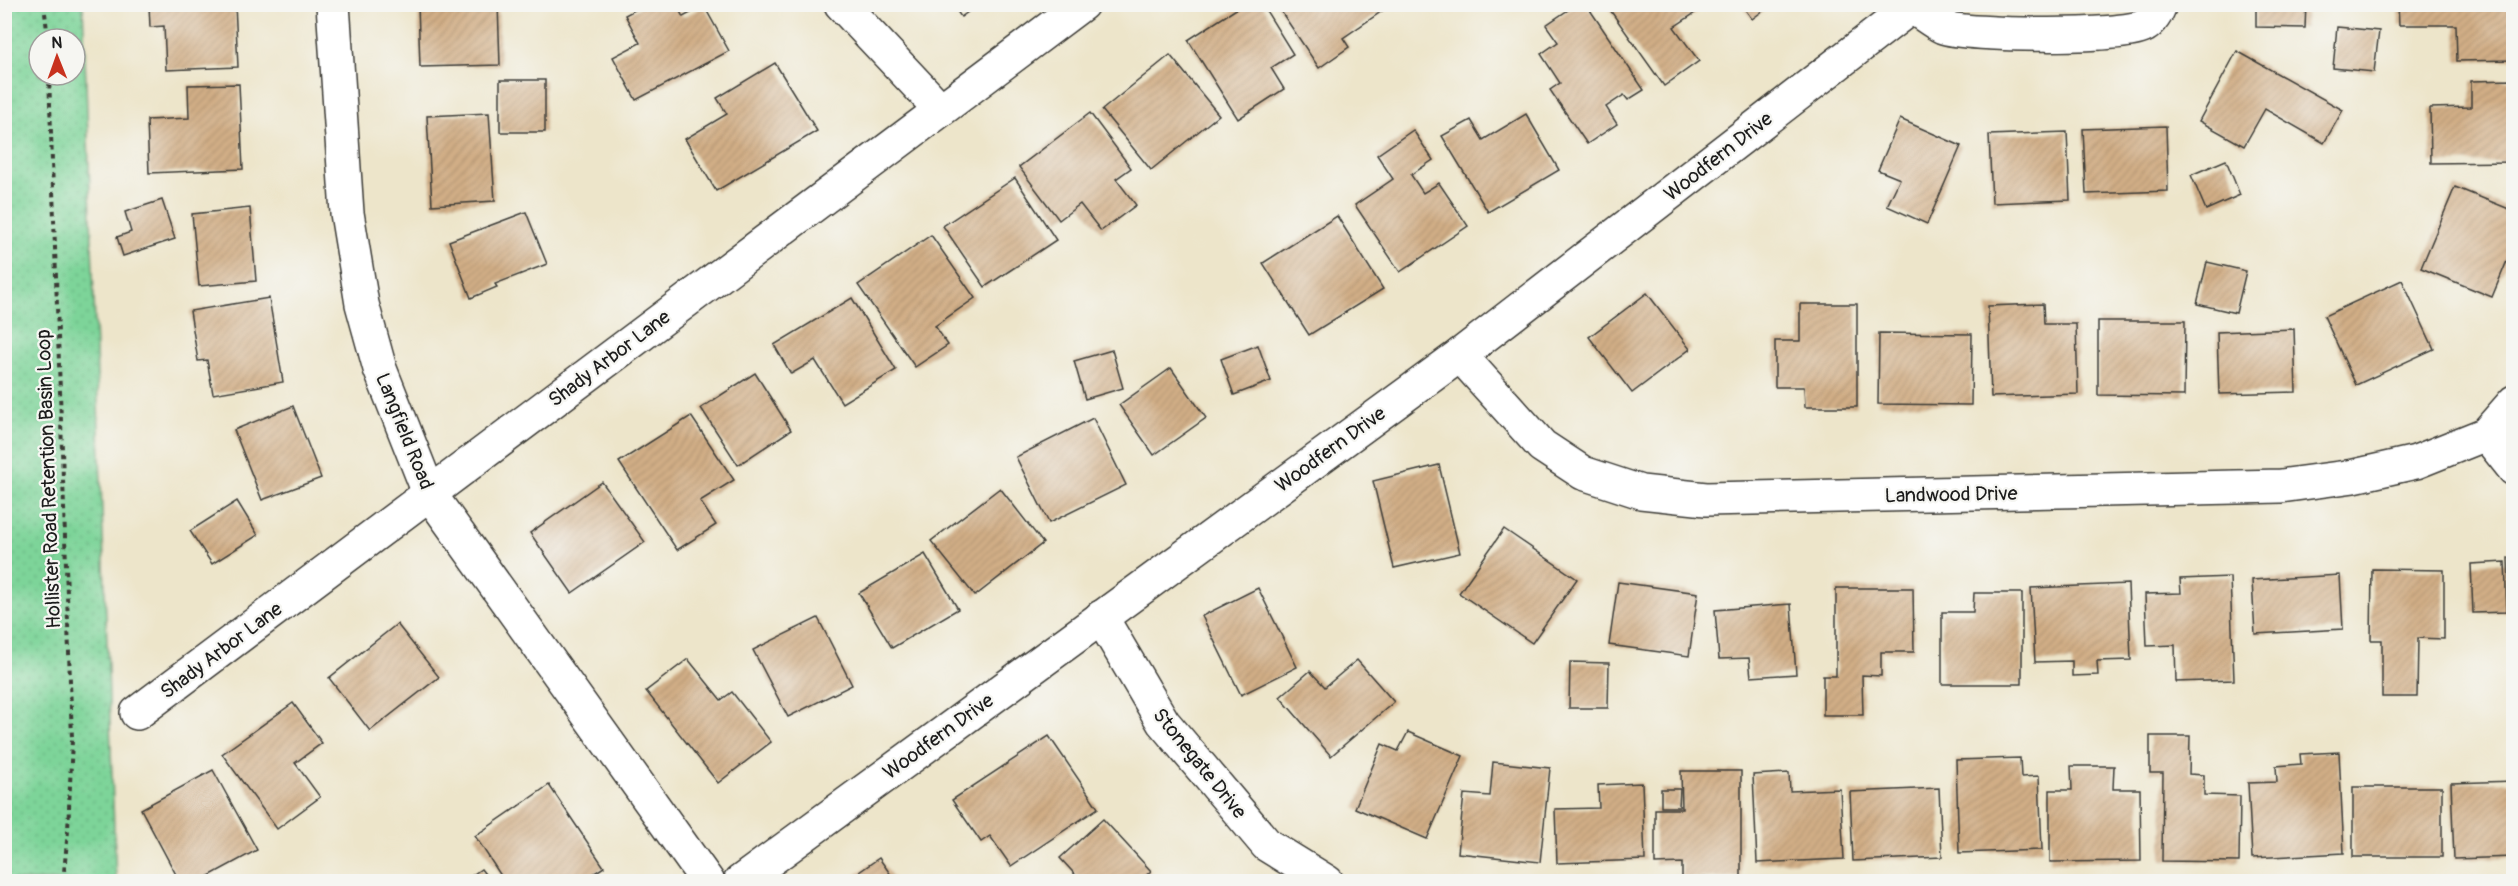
<svg xmlns="http://www.w3.org/2000/svg" width="2518" height="886" font-family="Pangolin,sans-serif">
	<style>
		.grass { fill: url(#grass-dots); stroke: #4c785a; stroke-width: 1.5; fill-rule: evenodd }
		.building { fill: url(#building-hatch) }
		.lines { fill: none; stroke-linecap: round; stroke-linejoin: round }
		.minor-casing { stroke: #3b3a36; stroke-width: 36 }
		.path { stroke: #3b3a36; stroke-width: 4; stroke-dasharray: 4.5 4.5; stroke-linecap: butt }
		.minor { stroke: #fff; stroke-width: 33 }
		.labels { text-anchor: middle; stroke-width: 4.5; stroke-linejoin: round; paint-order: stroke }
		.street-label { font-size: 20px; fill: #1c1c1c; stroke: #f6f6f2 }
	</style>
	<defs>
		<pattern id="grass-dots" width="8" height="8" patternUnits="userSpaceOnUse" patternTransform="scale(1.5)"><rect width="8" height="8" fill="#7dd499"/><path d="M2 2h.1M6 6h.1" fill="none" stroke="#6bb583" stroke-width="1.8" stroke-linecap="round"/></pattern>
		<pattern id="building-hatch" width="6" height="6" patternUnits="userSpaceOnUse" patternTransform="scale(1.5)"><rect width="6" height="6" fill="#d1ae86"/><path d="M-1 1l2-2M0 6l6-6M5 7l2-2" fill="none" stroke="#b39573"/></pattern>
	</defs>
	<rect width="100%" height="100%" fill="#f6f6f2"/>
	<filter id="ink" filterUnits="userSpaceOnUse"><feTurbulence type="fractalNoise" baseFrequency=".0167" numOctaves="2"/><feDisplacementMap in="SourceGraphic" scale="12" xChannelSelector="R" yChannelSelector="G"/><feConvolveMatrix kernelMatrix="1 2 1 2 8 2 1 2 1" color-interpolation-filters="sRGB"/></filter>
	<filter id="wash" filterUnits="userSpaceOnUse"><feTurbulence type="fractalNoise" baseFrequency=".008" numOctaves="4" result="noise"/><feDisplacementMap in="SourceGraphic" scale="24" xChannelSelector="R" yChannelSelector="G"/><feGaussianBlur stdDeviation="1.35" result="paint"/><feColorMatrix in="noise" values="0 0 0 0 0 0 0 0 0 0 0 0 0 0 0 0 0 1.4 0 .05"/><feComposite in="paint" operator="in"/></filter>
	<g filter="url(#wash)">
		<rect width="100%" height="100%" fill="#ede5ca"/>
		<path class="grass" d="M5 4 83 5 116 881H5ZM39 39H75V75H39Z"/>
		<g id="blocks">
			<g class="building">
				<polygon points="149,4 235,4 238,67 166,70 164,26 150,27"/>
				<polygon points="418,4 498,4 500,65 420,67"/>
				<polygon points="646,4 676,4 683,17 704,6 729,51 636,100 613,57 640,43 625,15"/>
				<polygon points="952,4 979,4 961,17"/>
				<polygon points="1244,4 1262,4 1293,54 1271,68 1284,89 1238,119 1188,40"/>
				<polygon points="1276,4 1382,4 1385,9 1343,38 1349,47 1319,68"/>
				<polygon points="1577,4 1586,4 1644,90 1628,100 1624,95 1606,107 1617,124 1587,144 1550,90 1560,83 1541,54 1558,42 1546,25"/>
				<polygon points="1741,4 1772,4 1752,19"/>
				<polygon points="2256,4 2306,4 2305,28 2256,27"/>
				<polygon points="2398,4 2514,4 2514,60 2457,61 2456,25 2399,25"/>
				<polygon points="1618,5 1707,5 1674,27 1699,61 1664,86 1610,10"/>
				<polygon points="2337,27 2379,31 2374,72 2333,68"/>
				<polygon points="2237,51 2343,110 2324,143 2265,109 2244,146 2199,121"/>
				<polygon points="1170,55 1219,115 1151,170 1102,110"/>
				<polygon points="775,63 817,131 716,191 685,139 727,114 717,98"/>
				<rect x="500" y="80" width="45" height="52"/>
				<polygon points="2514,80 2514,162 2431,163 2430,108 2471,107 2471,81"/>
				<polygon points="239,84 243,169 149,173 147,120 189,118 188,85"/>
				<polygon points="489,113 495,201 432,205 427,116"/>
				<polygon points="1090,113 1131,168 1116,179 1136,205 1101,231 1080,204 1059,220 1019,167"/>
				<polygon points="1526,114 1559,170 1488,212 1442,136 1471,120 1483,140"/>
				<polygon points="1900,119 1961,146 1927,224 1887,206 1900,179 1878,170"/>
				<polygon points="2166,126 2168,191 2086,194 2083,129"/>
				<polygon points="1413,130 1433,160 1411,175 1423,193 1439,183 1468,226 1400,272 1355,205 1393,179 1377,155"/>
				<polygon points="2067,132 2070,200 1992,203 1989,135"/>
				<polygon points="2226,160 2240,195 2206,210 2191,175"/>
				<polygon points="1015,178 1056,240 985,287 943,226"/>
				<polygon points="2455,187 2514,211 2514,244 2492,297 2421,268"/>
				<polygon points="162,200 175,239 123,256 117,237 131,232 125,212"/>
				<polygon points="250,208 256,281 199,286 192,214"/>
				<polygon points="526,212 547,264 495,284 497,287 471,298 449,241"/>
				<polygon points="1337,216 1383,289 1309,335 1263,263"/>
				<polygon points="931,235 975,298 935,326 948,345 915,367 858,285"/>
				<polygon points="2207,262 2246,271 2236,313 2197,304"/>
				<polygon points="2402,280 2434,349 2356,385 2324,316"/>
				<polygon points="1647,293 1690,349 1632,393 1589,337"/>
				<polygon points="269,298 283,382 213,394 207,360 198,361 190,311"/>
				<polygon points="852,298 896,370 842,403 815,360 791,374 774,345"/>
				<polygon points="1800,304 1857,304 1857,407 1805,407 1804,387 1775,387 1775,341 1800,341"/>
				<polygon points="2043,304 2044,324 2076,324 2078,394 1991,397 1988,306"/>
				<polygon points="2098,321 2185,321 2184,396 2098,395"/>
				<polygon points="2294,329 2296,392 2219,394 2217,332"/>
				<polygon points="1879,333 1972,334 1971,405 1878,404"/>
				<polygon points="1258,345 1271,381 1234,395 1221,359"/>
				<polygon points="1112,350 1123,388 1085,399 1074,361"/>
				<polygon points="1171,368 1206,418 1154,455 1119,405"/>
				<polygon points="755,373 791,430 738,465 701,408"/>
				<polygon points="293,406 321,478 262,500 234,430"/>
				<polygon points="691,416 734,480 700,501 716,525 677,550 619,462"/>
				<polygon points="1093,418 1126,485 1049,523 1016,457"/>
				<polygon points="1439,465 1460,553 1394,568 1373,481"/>
				<polygon points="602,482 645,542 572,593 530,533"/>
				<polygon points="1000,488 1043,543 975,596 931,541"/>
				<polygon points="237,501 258,535 212,564 190,531"/>
				<polygon points="1504,529 1577,579 1532,643 1459,593"/>
				<polygon points="925,554 958,609 892,648 859,593"/>
				<polygon points="2508,558 2514,558 2514,616 2510,616"/>
				<polygon points="2505,562 2507,612 2473,613 2471,564"/>
				<polygon points="2372,569 2444,570 2444,639 2418,638 2417,697 2382,697 2382,640 2371,640"/>
				<polygon points="2340,575 2343,629 2255,634 2252,580"/>
				<polygon points="2230,577 2234,680 2176,682 2175,645 2147,646 2145,594 2181,593 2180,579"/>
				<polygon points="1618,582 1698,593 1689,656 1609,645"/>
				<polygon points="2128,584 2131,660 2097,661 2098,675 2072,676 2072,661 2035,662 2031,588"/>
				<polygon points="1258,588 1297,667 1241,695 1202,616"/>
				<polygon points="1836,588 1913,588 1914,652 1881,652 1881,676 1862,675 1863,715 1823,715 1823,676 1836,676"/>
				<polygon points="1974,593 2022,593 2022,684 1942,684 1942,612 1973,612"/>
				<polygon points="1791,604 1796,674 1751,677 1749,658 1719,659 1715,610"/>
				<polygon points="818,618 852,685 788,717 753,650"/>
				<polygon points="397,624 439,677 370,731 329,678"/>
				<polygon points="688,659 721,700 732,692 771,742 718,783 646,691"/>
				<polygon points="1357,660 1394,702 1331,756 1280,697 1310,671 1325,687"/>
				<polygon points="1570,662 1609,663 1608,708 1569,708"/>
				<polygon points="293,703 322,743 295,763 320,797 277,829 222,754"/>
				<polygon points="1408,732 1463,756 1427,839 1355,808 1382,744 1398,751"/>
				<polygon points="1049,736 1098,808 1011,866 990,836 981,842 952,800"/>
				<polygon points="2150,736 2190,736 2189,774 2204,775 2204,795 2240,796 2239,862 2162,861 2163,773 2150,773"/>
				<polygon points="2339,752 2344,853 2252,858 2248,783 2277,782 2276,766 2301,764 2300,754"/>
				<polygon points="2020,758 2021,777 2039,776 2042,850 1959,853 1956,760"/>
				<polygon points="1493,762 1550,768 1540,862 1458,853 1464,794 1490,796"/>
				<polygon points="2071,766 2114,766 2113,789 2140,789 2141,861 2050,862 2050,790 2072,790"/>
				<polygon points="213,770 257,850 198,882 180,882 141,809"/>
				<polygon points="1681,771 1741,771 1741,877 1682,878 1682,863 1655,864 1655,809 1682,809"/>
				<polygon points="1789,773 1790,791 1840,789 1844,859 1757,863 1753,775"/>
				<polygon points="2514,781 2514,857 2454,859 2451,783"/>
				<polygon points="1642,783 1645,860 1557,863 1555,809 1599,808 1598,785"/>
				<polygon points="549,785 604,867 581,882 505,882 475,836"/>
				<rect x="2353" y="787" width="89" height="70"/>
				<polygon points="1939,788 1942,857 1853,861 1850,792"/>
				<polygon points="1661,789 1680,789 1679,807 1661,807"/>
				<polygon points="1103,819 1151,871 1139,882 1082,882 1060,858"/>
				<polygon points="879,858 896,882 845,882"/>
				<polygon points="481,869 491,882 463,882"/>
			</g>
		</g>
	</g>
	<g filter="url(#ink)">
		<use href="#blocks" fill-opacity="0" stroke="#3b3a36" stroke-width="1.5"/>
		<g class="lines">
			<defs>
				<g id="minor">
					<polyline points="333,4 347,213 362,304 380,369 429,493 708,882"/>
					<polyline points="841,4 940,109"/>
					<path d="M1912 7C1922 13 1933 22 1943 27 1966 36 2125 38 2144 26 2151 22 2158 12 2160 4"/>
					<polyline points="1460,355 1542,446 1583,473 1641,492 1706,499 2281,486 2354,476 2416,462 2486,434 2514,402"/>
					<polyline points="2486,434 2514,469"/>
					<polyline points="1101,617 1163,722 1267,845 1327,882"/>
					<polyline points="137,713 1082,4"/>
					<polyline points="740,882 1460,355 1915,4"/>
				</g>
			</defs>
			<use href="#minor" class="minor-casing"/>
			<g class="path">
				<polyline points="44,4 48,39"/>
				<polyline points="49,75 72,739 68,831 63,882"/>
			</g>
			<use href="#minor" class="minor"/>
		</g>
	</g>
	<g class="labels">
		<g class="street-label">
			<text transform="translate(1718 156) rotate(-38)" y="7">Woodfern Drive</text>
			<text transform="translate(609 358) rotate(-37)" y="7">Shady Arbor Lane</text>
			<text transform="translate(405 431) rotate(68)" y="7">Langfield Road</text>
			<text transform="translate(1330 449) rotate(-36)" y="7">Woodfern Drive</text>
			<text transform="translate(48 479) rotate(-92)" y="7">Hollister Road Retention Basin Loop</text>
			<text transform="translate(1951 494) rotate(-1)" y="7">Landwood Drive</text>
			<text transform="translate(221 650) rotate(-37)" y="7">Shady Arbor Lane</text>
			<text transform="translate(938 736) rotate(-36)" y="7">Woodfern Drive</text>
			<text transform="translate(1200 763) rotate(51)" y="7">Stonegate Drive</text>
		</g>
	</g>
	<rect width="2518" height="886" fill="none" stroke="#f6f6f2" stroke-width="24"/>
	<g transform="translate(57 57) rotate(359)"><circle r="28" fill="#f6f6f2" stroke="#9f9f9c" stroke-width="1.5"/>
	<path d="M0-4.5L10 22L0 15L-10 22Z" fill="#c8321e"/>
	<text y="-9" font-size="16" font-weight="bold" text-anchor="middle" fill="#1c1c1c">N</text>
	</g>
</svg>
